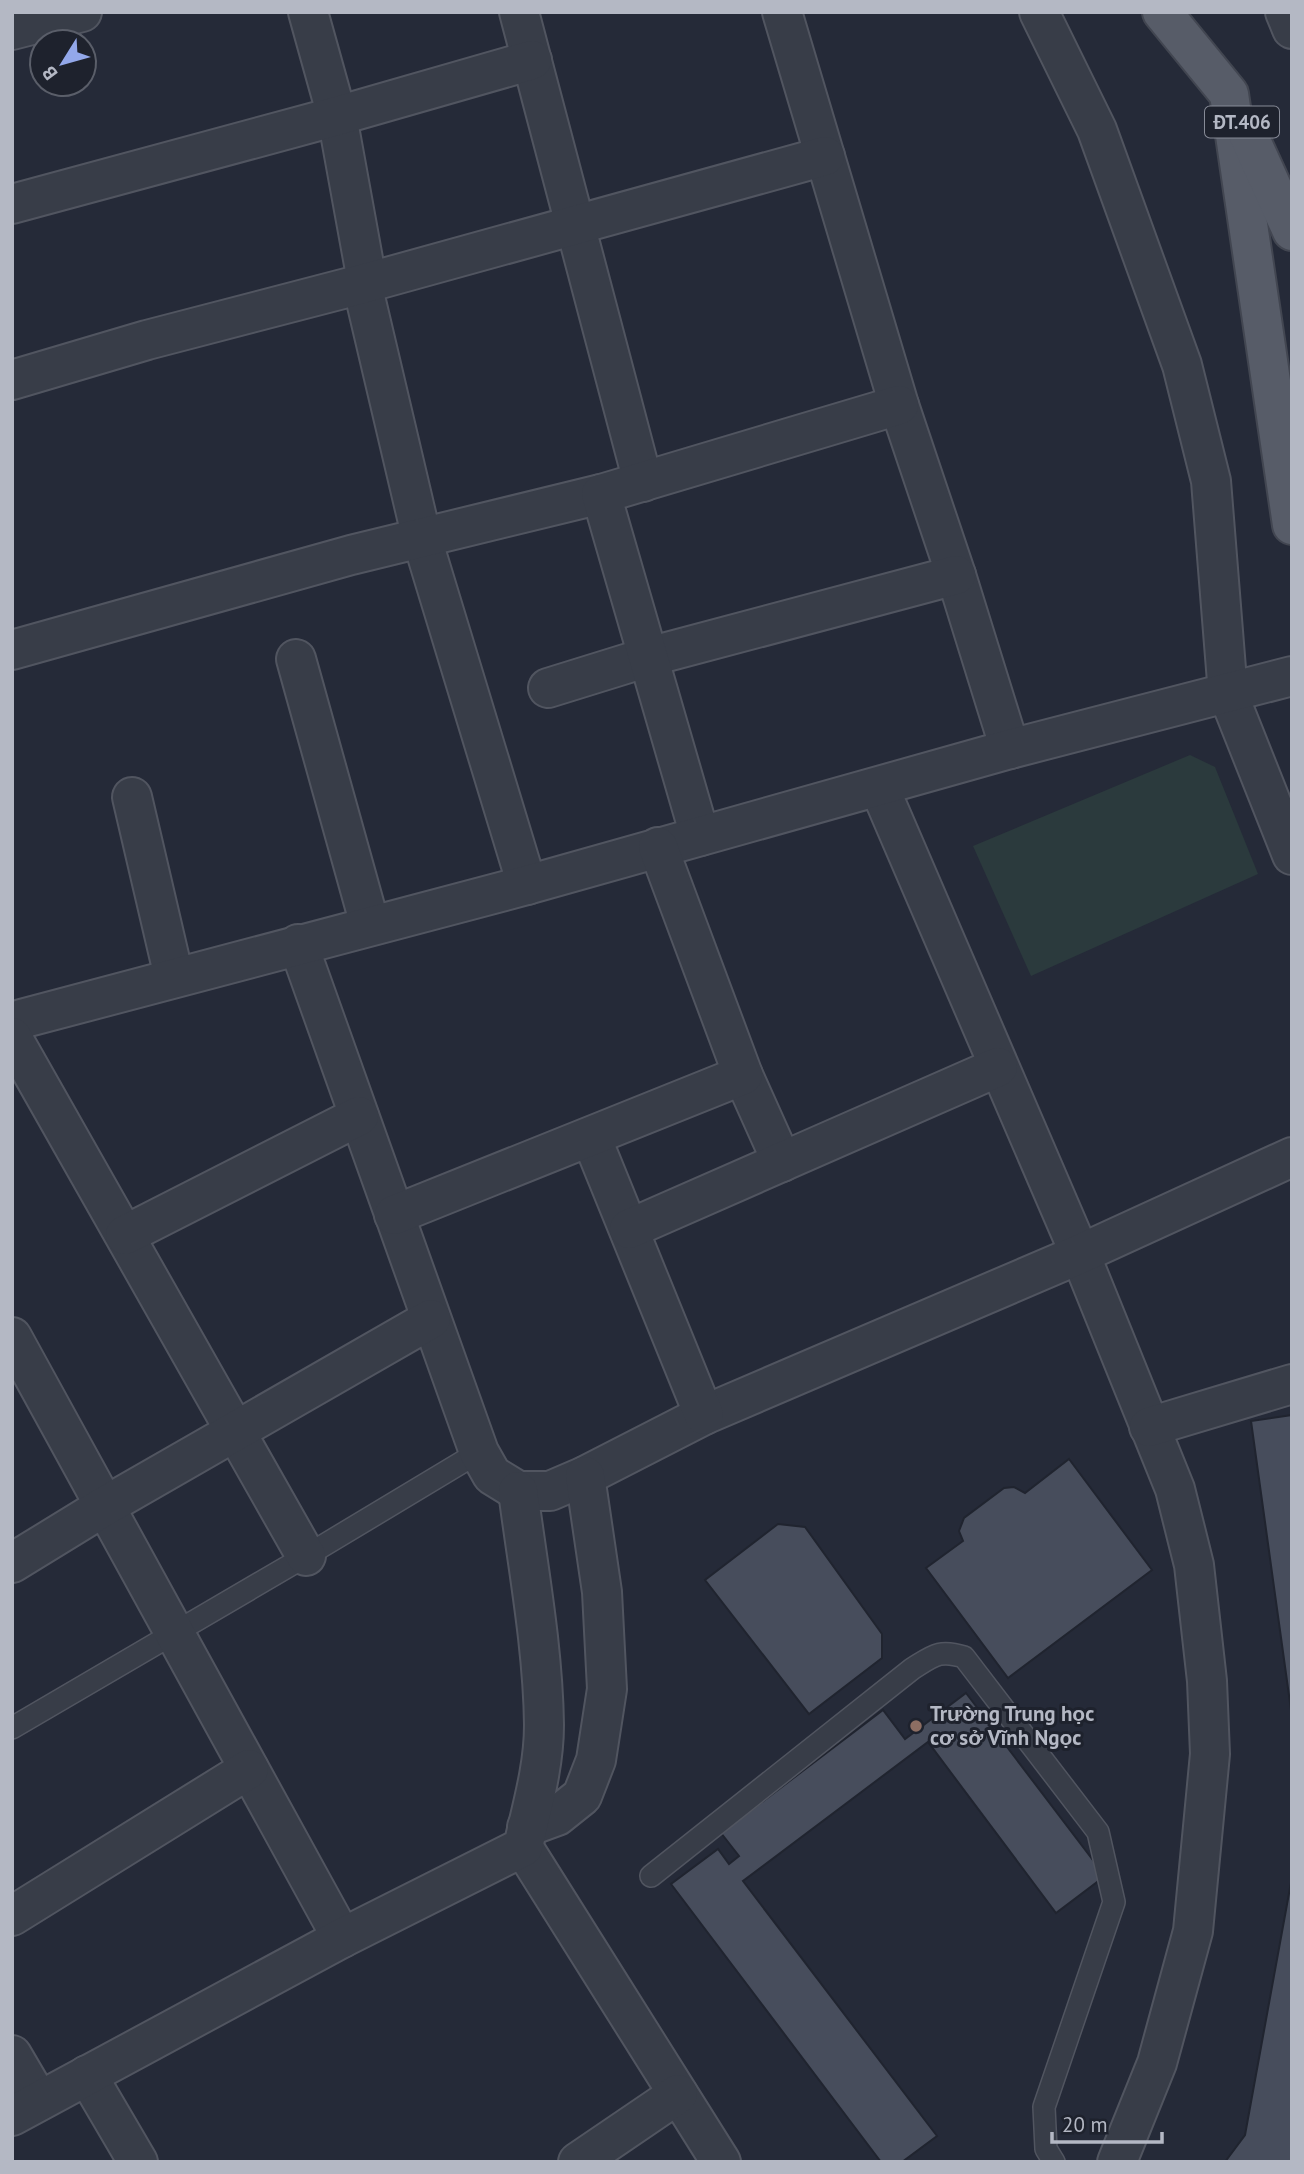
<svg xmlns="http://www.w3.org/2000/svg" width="1304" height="2174" font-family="'PT Sans',sans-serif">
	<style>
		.green { fill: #2b3a3d }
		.building { fill: #474d5c; stroke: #20242f; stroke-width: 2 }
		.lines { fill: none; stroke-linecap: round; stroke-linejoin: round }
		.service-casing { stroke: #515560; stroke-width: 24 }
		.minor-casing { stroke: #515560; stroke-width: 42 }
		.primary-casing { stroke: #424651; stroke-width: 42 }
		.service { stroke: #383d48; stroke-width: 21 }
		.minor { stroke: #383d48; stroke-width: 38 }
		.primary { stroke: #575c68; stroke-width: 38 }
		.education-dot { fill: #8d6e63; stroke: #1e222d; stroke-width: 2.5 }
		.labels { text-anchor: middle; stroke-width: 6; stroke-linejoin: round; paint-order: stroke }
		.shield { fill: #1e222d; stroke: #878b97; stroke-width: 2 }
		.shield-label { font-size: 19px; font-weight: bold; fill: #b4b8c4 }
		.poi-label { font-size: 21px; font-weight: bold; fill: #b4b8c4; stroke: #1e222d; text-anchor: start }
	</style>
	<rect width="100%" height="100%" fill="#252a38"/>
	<polygon class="green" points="1190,755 1215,767 1258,874 1031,976 973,846"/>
	<g class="building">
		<polygon points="1292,1415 1292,1717 1251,1421"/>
		<polygon points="1069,1459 1152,1570 1008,1678 926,1568 963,1541 959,1531 964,1518 1004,1488 1014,1487 1025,1493"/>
		<polygon points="778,1524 805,1527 882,1634 882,1658 809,1714 705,1580"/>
		<polygon points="966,1693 1105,1876 1056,1913 928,1742 743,1881 937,2136 902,2162 881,2162 671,1884 718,1849 729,1864 739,1856 721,1833 883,1710 905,1739"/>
		<polygon points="1292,1877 1292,2162 1225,2162 1245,2135"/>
	</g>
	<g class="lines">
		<defs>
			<g id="service">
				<polyline points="12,1728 306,1556 479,1452"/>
				<path d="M651 1876 912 1669C933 1656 939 1649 964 1657L1098 1832 1114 1902 1044 2107 1046 2149 1054 2162"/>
			</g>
			<g id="minor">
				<polyline points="308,12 337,116 367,281"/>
				<polyline points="519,12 643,482"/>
				<polyline points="782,12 899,405 956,575 1010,749"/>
				<polyline points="1039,12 1097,130 1182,365 1211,481 1228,694 1292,855"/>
				<polyline points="1285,12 1292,29"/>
				<polyline points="12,30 82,12"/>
				<polyline points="12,204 337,116 532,60"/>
				<polyline points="362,284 422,539 527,885"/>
				<polyline points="12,380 147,340 362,284 825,156"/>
				<polyline points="12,650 351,555 601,494"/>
				<polyline points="296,659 370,925"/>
				<polyline points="548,688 648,657 956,575"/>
				<polyline points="879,787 1080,1254 1175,1489 1194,1565 1207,1681 1210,1754 1193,1931 1157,2063 1117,2162"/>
				<polyline points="132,797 174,977"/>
				<polyline points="700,836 601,494 899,405"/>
				<polyline points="298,944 479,1452 492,1475 518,1491 550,1491 585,1476 704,1415 1080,1254 1292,1157"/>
				<polyline points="12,1033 21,1019 527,885 1010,749 1292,676"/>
				<polyline points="12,1037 306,1556"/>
				<polyline points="743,1075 782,1162"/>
				<polyline points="591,1137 704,1415"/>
				<polyline points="394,1215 743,1075 658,847"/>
				<polyline points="629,1229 998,1067"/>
				<polyline points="125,1235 359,1116"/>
				<polyline points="12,1337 342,1938"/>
				<polyline points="1149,1427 1292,1384"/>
				<polyline points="12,1563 105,1506 431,1319"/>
				<polyline points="527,1827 557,1816 582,1796 596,1760 607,1689 602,1592 585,1476"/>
				<polyline points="523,1847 721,2162"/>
				<polyline points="12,1916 249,1769"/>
				<polyline points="12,2055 39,2101"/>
				<polyline points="87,2075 138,2162"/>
				<path d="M12 2116 342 1938 523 1847C532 1807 544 1767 544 1725 543 1647 528 1568 518 1491"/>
				<polyline points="578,2162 678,2094"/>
			</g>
			<g id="primary">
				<polyline points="1162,12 1229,94 1292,525"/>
				<polyline points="1248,134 1292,231"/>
			</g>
		</defs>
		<use href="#service" class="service-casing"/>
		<use href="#minor" class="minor-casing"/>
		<use href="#primary" class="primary-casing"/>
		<use href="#service" class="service"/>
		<use href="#minor" class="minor"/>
		<use href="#primary" class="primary"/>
	</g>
	<circle class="education-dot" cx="916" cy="1726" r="7"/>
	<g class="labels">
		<rect class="shield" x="1205" y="106.5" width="74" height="31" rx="5"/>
		<g class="shield-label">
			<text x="1242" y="129">ĐT.406</text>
		</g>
		<g class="poi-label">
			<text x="930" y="1721">Trường Trung học<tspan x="930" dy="24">cơ sở Vĩnh Ngọc</tspan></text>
		</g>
	</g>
	<rect width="1304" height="2174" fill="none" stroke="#b4b8c4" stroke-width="28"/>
	<g transform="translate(63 63) rotate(233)"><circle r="33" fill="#1e222d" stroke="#5a5e69" stroke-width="2"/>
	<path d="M0-5L12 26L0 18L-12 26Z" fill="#93a8ea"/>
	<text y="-10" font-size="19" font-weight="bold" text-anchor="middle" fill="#b4b8c4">B</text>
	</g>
	<path d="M1052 2132v10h110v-10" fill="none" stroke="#b4b8c4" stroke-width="3.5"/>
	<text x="1062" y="2132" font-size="21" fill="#b4b8c4" stroke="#1e222d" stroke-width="5" paint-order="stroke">20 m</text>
</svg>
